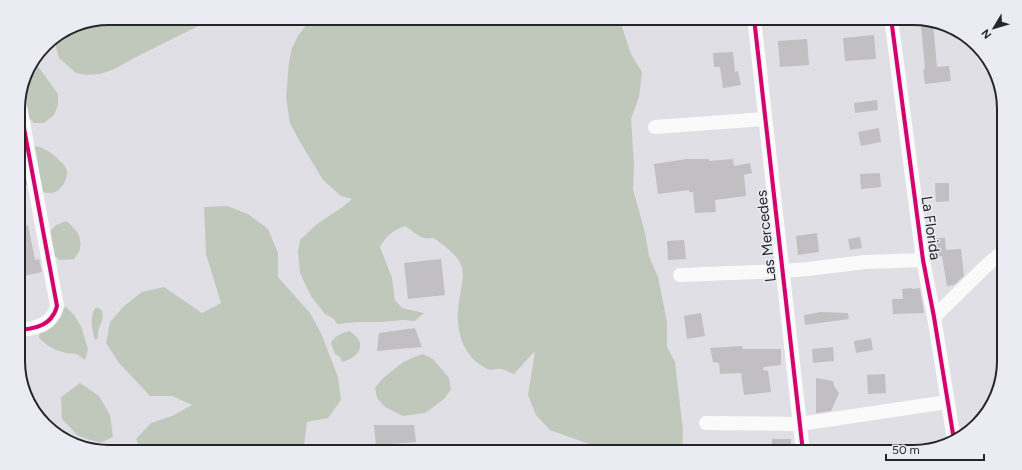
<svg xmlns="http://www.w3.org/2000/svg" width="1022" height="470" font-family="Figtree,sans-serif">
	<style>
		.green { fill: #c0c8bc }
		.building { fill: #c1bfc1 }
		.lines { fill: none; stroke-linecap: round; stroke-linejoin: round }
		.street { stroke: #fafafb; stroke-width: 14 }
		.cycleway-casing { stroke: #ebebf4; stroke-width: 6 }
		.cycleway { stroke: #d6006c; stroke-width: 4 }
		.labels { text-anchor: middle; stroke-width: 3; stroke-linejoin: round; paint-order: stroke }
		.street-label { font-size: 15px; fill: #262629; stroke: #ebebf4 }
		.rim { fill: none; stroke: #262629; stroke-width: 2 }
	</style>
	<rect width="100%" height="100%" fill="#e0dfe5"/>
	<g class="green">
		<polygon points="109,18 217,18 198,26 134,58 122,65 112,70 100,74 87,75 76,73 59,58 56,47 55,37 74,25"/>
		<path d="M311 18H619L631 54 642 72 639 97 631 119 634 164 633 189 645 233 649 256 658 277 667 322V347L675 362 683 430 682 452H625L592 445 550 430 536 415 528 395 535 351 514 374C510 373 506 370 502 369 493 368 492 373 482 366 460 353 455 324 459 301 461 287 467 272 458 259 454 254 438 239 432 238 429 238 426 239 423 238 418 236 410 229 405 226 392 231 387 235 380 247L392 278 395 300 402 308 424 313 415 321 403 320 381 322H359L337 324 334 319 325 314 311 296 300 273 298 251 300 240 317 224 344 206 352 199 341 196 323 180 300 142 290 123 286 98 289 62 292 48 298 36Z"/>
		<polygon points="34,61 58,94 58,105 54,115 44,123 34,123 25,114 19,99 27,69"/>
		<path d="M34 146C43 147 51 152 58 159 61 162 66 166 67 171 68 179 62 189 55 192 44 196 22 187 18 175 17 169 18 162 18 156L28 148Z"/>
		<polygon points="227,206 248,214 268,229 278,253 278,277 310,313 321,333 338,377 341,400 328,418 307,422 303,452 142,452 136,439 151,423 172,416 192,405 172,396 150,396 119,363 106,343 110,322 124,306 142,292 164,287 202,313 221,303 206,254 204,207"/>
		<path d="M66 221C75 228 82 235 80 248 80 252 76 255 74 259L60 260 50 253 48 234 56 225Z"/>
		<polygon points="66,307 74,315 81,326 88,349 85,360 77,354 66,353 56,350 47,345 39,338 40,327 56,312"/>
		<path d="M96 307 102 310C105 324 97 325 98 338L95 340C92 330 89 316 96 307Z"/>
		<path d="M349 331C368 342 361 357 342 362L340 357 335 354 331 343C335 335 341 334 349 331Z"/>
		<polygon points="423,354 433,359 449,378 451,389 444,399 425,413 403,416 385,407 377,398 375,388 382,379 402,363 412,358"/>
		<polygon points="80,383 99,396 110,415 113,437 100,443 78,436 62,419 61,397"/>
	</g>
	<g class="building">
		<polygon points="933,24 937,67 949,66 951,81 925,84 923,69 925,69 921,25"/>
		<polygon points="874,35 876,59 845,61 843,38"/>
		<polygon points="807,39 809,65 780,67 778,41"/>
		<polygon points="733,52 735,72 738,71 741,85 723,88 720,67 714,67 713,53"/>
		<polygon points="877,100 878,110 855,113 854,103"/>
		<polygon points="879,128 881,142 861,146 858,132"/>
		<polygon points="687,159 709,159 709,161 733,159 734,166 750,163 752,173 744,175 746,196 715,200 716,212 695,213 693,192 689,192 689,190 658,194 654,164"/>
		<polygon points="880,173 881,187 861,189 860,174"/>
		<polygon points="935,183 949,183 949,201 936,202"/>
		<polygon points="28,225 35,260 39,259 42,272 19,277 18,227"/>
		<polygon points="817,233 819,252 798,255 796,236"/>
		<polygon points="860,237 862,248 850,250 848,239"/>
		<polygon points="934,238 945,238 946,250 961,249 964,276 954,285 947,286 942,256 935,256 934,251"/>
		<polygon points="684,240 686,259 668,260 667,241"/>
		<polygon points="441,259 445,295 408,299 404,263"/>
		<polygon points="912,288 912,289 920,288 924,313 893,314 892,299 903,299 902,289"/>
		<polygon points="821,312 848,313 849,319 805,325 804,315"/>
		<polygon points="701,313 705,336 687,339 684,316"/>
		<polygon points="415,328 422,347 377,351 379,333"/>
		<polygon points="871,338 873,350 856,353 854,341"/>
		<polygon points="742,346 743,349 781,349 781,365 764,367 763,370 768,371 771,392 744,395 741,373 720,374 719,363 713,362 710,348"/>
		<polygon points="833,347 834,361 813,363 812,349"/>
		<polygon points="885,374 886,393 868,394 867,375"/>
		<polygon points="816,378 833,381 834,386 839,393 831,411 816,413"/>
		<polygon points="374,425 414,425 416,442 376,445"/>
		<rect x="772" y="439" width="19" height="13"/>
	</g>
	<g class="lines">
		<g class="street">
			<polyline points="754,18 803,452"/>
			<polyline points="891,18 923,260 934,317 954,440"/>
			<path d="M19 101 57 306C56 309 55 313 53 315 47 327 30 329 19 330"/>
			<polyline points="655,127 765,119"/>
			<polyline points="680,275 782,271 808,269 865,262 923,260"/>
			<polyline points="934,317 987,265 1004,251"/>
			<polyline points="706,423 800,424 947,402"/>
		</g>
		<defs>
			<g id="cycleway">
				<polyline points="754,18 803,452"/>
				<polyline points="891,18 923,260 934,317 954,440"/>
				<path d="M19 101 57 306C56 309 55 313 53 315 47 327 30 329 19 330"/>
			</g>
		</defs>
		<use href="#cycleway" class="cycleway-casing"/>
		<use href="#cycleway" class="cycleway"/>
	</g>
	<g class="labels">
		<g class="street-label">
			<text transform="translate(931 228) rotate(82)" y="5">La Florida</text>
			<text transform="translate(766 236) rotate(-96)" y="5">Las Mercedes</text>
		</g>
	</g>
	<path d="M0 0H1022V470H0ZM109 25H913A84 84 0 0 1 997 109V361A84 84 0 0 1 913 445H109A84 84 0 0 1 25 361V109A84 84 0 0 1 109 25Z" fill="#ebebf4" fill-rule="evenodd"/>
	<path class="rim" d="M109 25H913A84 84 0 0 1 997 109V361A84 84 0 0 1 913 445H109A84 84 0 0 1 25 361V109A84 84 0 0 1 109 25Z"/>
	<g transform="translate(994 28) rotate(232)" stroke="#ebebf4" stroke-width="3" paint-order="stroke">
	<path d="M0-3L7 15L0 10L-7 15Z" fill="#262629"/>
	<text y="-6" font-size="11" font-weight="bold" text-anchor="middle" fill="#262629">N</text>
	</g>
	<path d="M886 454v6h98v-6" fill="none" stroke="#262629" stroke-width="2"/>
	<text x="892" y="454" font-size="12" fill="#262629" stroke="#ebebf4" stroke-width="3" paint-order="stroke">50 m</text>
</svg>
